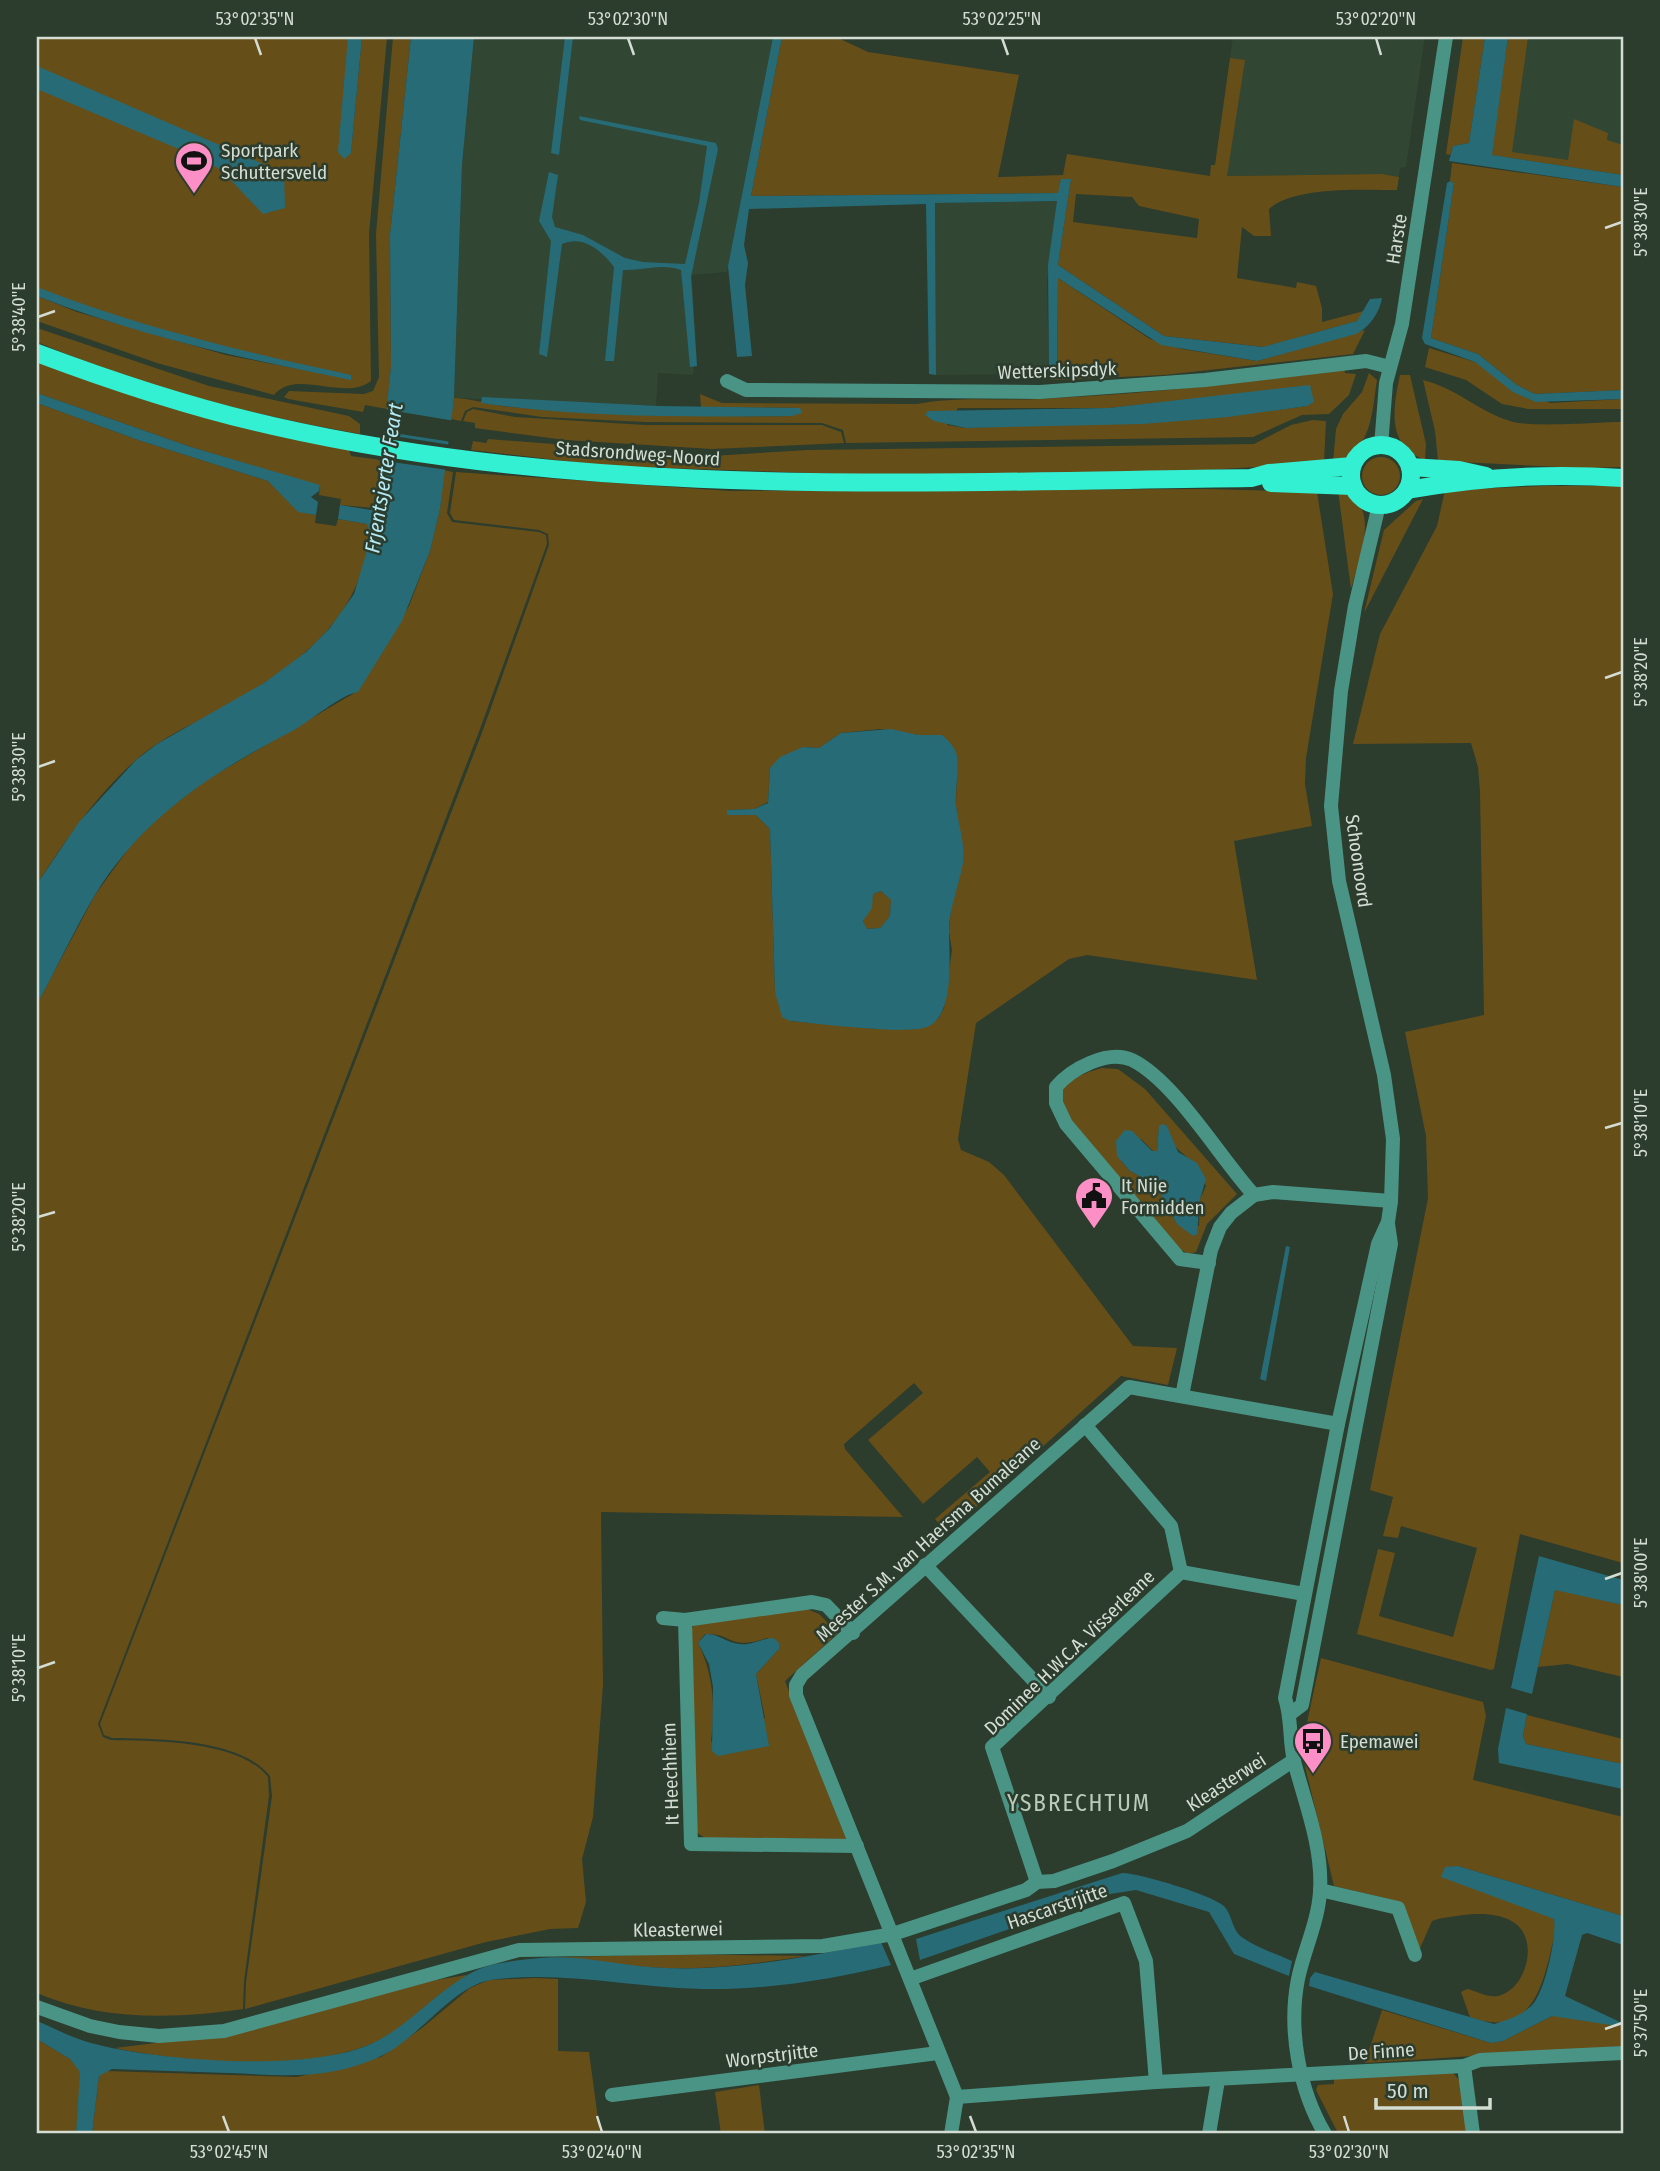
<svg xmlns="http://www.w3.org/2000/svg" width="1660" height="2171" font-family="'Fira Sans Condensed',sans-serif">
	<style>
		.built { fill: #314633 }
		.green { fill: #664e19; fill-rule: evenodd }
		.water { fill: #276b76; fill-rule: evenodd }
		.pier { fill: #2c3c2d }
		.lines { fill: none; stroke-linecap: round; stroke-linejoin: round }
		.minor { stroke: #499485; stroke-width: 14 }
		.tertiary { stroke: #499485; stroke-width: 14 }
		.primary { stroke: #33f0d2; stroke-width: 18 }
		.ticks { fill: none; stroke: #d4ddd4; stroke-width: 2.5 }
		.labels { text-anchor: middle; stroke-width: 5; stroke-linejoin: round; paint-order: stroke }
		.poi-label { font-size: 19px; fill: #d4ddd4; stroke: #2c3c2d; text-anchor: start }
		.street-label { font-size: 19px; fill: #d4ddd4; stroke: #2c3c2d }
		.water-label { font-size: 21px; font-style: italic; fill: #b4ebf6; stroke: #2c3c2d }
		.quarter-label { font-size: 23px; letter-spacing: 2px; fill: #b9ccba; stroke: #2c3c2d }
		.neatline { fill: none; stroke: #d4ddd4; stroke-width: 2.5 }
		.ticks-label { font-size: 18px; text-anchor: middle; fill: #d4ddd4 }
	</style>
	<rect width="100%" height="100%" fill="#2c3c2d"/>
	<g class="built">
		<polygon points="474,37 773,37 727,272 692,275 697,366 694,367 693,375 658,373 656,406 454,398 462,165"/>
		<polygon points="1233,37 1425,37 1406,167 1400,168 1399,177 1382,174 1226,176 1244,61 1230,58"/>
		<polygon points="1508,37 1623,37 1623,175 1498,158"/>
		<polygon points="1058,201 1047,281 1049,374 936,375 935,203"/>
	</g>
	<g class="green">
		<path d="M37 37H354L351 153 362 37H387L369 234 371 381C344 402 296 368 274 395L157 363 37 321V296L77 312 226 355 351 379 223 351 37 290Z"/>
		<polygon points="393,37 411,37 390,235 391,366 387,409 365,405 363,412 288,399 284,397 289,391 364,394 373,391 379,377 376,234"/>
		<path d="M782 37H836L868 52 1019 75 998 177 1063 175 1067 154 1210 176 1211 165H1215L1230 58 1245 60 1227 176 1382 174 1399 177 1397 190C1364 190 1293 186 1269 209L1271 236H1254L1242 227 1237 278 1296 288 1297 282 1316 286 1322 308V322L1364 311 1357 321 1264 347 1164 336 1058 265 1071 179H1061L1059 193 751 196ZM1076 194 1132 197 1139 206 1199 219 1197 238 1073 222Z"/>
		<polygon points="1463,37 1485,37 1469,143 1453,146 1450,155 1446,154"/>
		<polygon points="1508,37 1528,37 1512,152 1568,160 1574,119 1608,133 1607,140 1623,145 1623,175 1491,155"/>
		<polygon points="1452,163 1623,187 1623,390 1535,394 1517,385 1478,354 1431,338 1454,183 1450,181"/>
		<polygon points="1058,278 1150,339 1182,349 1257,361 1365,330 1353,354 1164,375 1052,380 1052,374 1057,374"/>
		<path d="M37 328 209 386 349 416 360 424V434C250 415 140 386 37 342Z"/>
		<polygon points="1429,348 1475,362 1550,403 1623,399 1623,409 1528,409 1502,404 1466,380 1425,367"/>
		<polygon points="37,362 271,434 349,450 351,456 381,460 374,508 340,505 341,499 319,495 320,486 191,447 37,393"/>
		<path d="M1344 369 1345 373 1356 374 1349 395 1329 414 1302 415 1253 437 846 443 843 430 822 423 645 422 542 417 473 407 465 411 461 421 451 419 454 398C475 399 490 405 511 407 604 415 698 417 792 416L800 408 701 407 700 394 722 403 917 404C958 396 998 401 1040 399 1141 394 1243 384 1344 369ZM1176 401 1307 406C1193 422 1081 423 966 428L947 425 958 408H1109Z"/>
		<path d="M1369 373 1377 380C1372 412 1372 453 1333 462L1336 429 1343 414 1362 392Z"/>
		<path d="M1400 375H1410L1426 444 1425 460C1386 446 1393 408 1400 375Z"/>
		<path d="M1423 380C1456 388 1478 411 1510 421 1531 428 1597 422 1623 422V467L1581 468 1438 461 1435 431Z"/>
		<path d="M37 403 138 440 268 481 298 511 316 515 315 523 336 526 338 519 367 524C376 535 367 552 364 564 342 641 270 682 204 718 180 730 156 742 136 760 96 795 66 840 37 884Z"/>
		<polygon points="473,409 515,417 645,425 822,425 841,432 844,443 712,449 565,440 475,428 475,423 463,421 467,412"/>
		<polygon points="1313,420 1326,421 1324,463 1189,471 872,475 608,466 471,450 473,441 486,443 488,439 712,456 807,450 1254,444 1291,425"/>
		<circle cx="1381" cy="476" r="19"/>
		<path d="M444 470 453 472 447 513 452 522 539 532 546 535 547 544 480 729 98 1724 103 1737 111 1740C154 1741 239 1740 268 1777L269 1796 244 1981 243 2009C174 2019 101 2021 37 1993V1004L95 895 131 845 156 819 203 782 356 692 409 606 430 551 440 509Z"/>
		<path d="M456 472 730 491 1206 489 1317 492 1333 594 1306 758 1305 784 1312 826 1234 841 1257 980 1087 955 1069 959 976 1023 958 1139 961 1150 989 1162 1004 1175 1133 1346 1177 1348 1168 1385 1121 1376 947 1533 935 1519 990 1472 977 1457 923 1504 868 1440 923 1393 914 1383 844 1444 845 1449 903 1517 601 1512 603 1685 593 1817 582 1859 586 1902 578 1928 550 1929 486 1942 245 2009 246 1982 272 1796 270 1776C240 1738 156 1739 112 1738L104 1735 100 1724 483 730 549 545 548 534 539 530 454 520 450 513ZM880 729 918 735H942L957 758 956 805 962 867 951 908 949 932 952 950 944 1008 938 1019 878 1029 790 1021 775 992 770 829 756 815H728V810L754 809 768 802 770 768 803 747 819 748 841 733Z"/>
		<polygon points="1544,486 1623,486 1623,1563 1520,1534 1494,1669 1491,1670 1357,1634 1378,1549 1395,1553 1379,1616 1453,1637 1477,1548 1401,1526 1398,1538 1383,1536 1393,1497 1370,1490 1428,1198 1426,1136 1405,1032 1484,1015 1480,792 1478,767 1471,743 1353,744 1380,634 1437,526 1445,490"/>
		<path d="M1338 490C1384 503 1359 557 1351 589Z"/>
		<polygon points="1423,499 1364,613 1384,530 1416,501"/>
		<polygon points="881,891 891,900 890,917 880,928 866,929 863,921 873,894"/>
		<path d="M1102 1068 1118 1069 1145 1089 1237 1194 1207 1224 1196 1252 1189 1254 1179 1249C1154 1220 1067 1133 1062 1099 1059 1080 1088 1072 1102 1068ZM1167 1126C1173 1147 1172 1144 1187 1157 1195 1164 1201 1177 1206 1186L1200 1199 1199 1226 1177 1224 1155 1184 1130 1171 1121 1161 1141 1139 1153 1151H1157L1159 1127Z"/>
		<polygon points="1560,1589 1623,1605 1623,1677 1568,1664 1538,1667 1555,1590"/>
		<path d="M807 1609 819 1614 838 1633 785 1681 846 1839 705 1838 696 1832 688 1636 696 1620ZM705 1634C734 1633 728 1651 767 1638L779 1649 756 1674 765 1718 711 1742C715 1706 714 1676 698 1643Z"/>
		<path d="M1321 1658 1483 1702 1486 1716 1473 1780 1623 1817V1916L1458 1866 1554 1919 1556 1928C1545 1975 1537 2042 1470 2017L1461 1992 1467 1989C1477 1991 1487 1998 1498 1996 1527 1989 1540 1938 1513 1922 1492 1909 1461 1915 1438 1919L1432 1921 1417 1955 1393 1900 1334 1886 1303 1758 1304 1736Z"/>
		<polygon points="1527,1715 1623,1739 1623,1764 1526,1744 1523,1736"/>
		<path d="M666 1954 806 1956C760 1963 713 1970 666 1968 624 1967 583 1959 541 1958Z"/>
		<path d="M467 1975C436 1998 406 2029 371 2044 303 2072 186 2063 115 2048L228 2034 430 1981Z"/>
		<polygon points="535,1978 558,1979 558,2051 589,2052 600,2134 92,2134 99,2076 105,2071 297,2077 381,2057 422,2028 470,1988 489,1980"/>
		<polygon points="1382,2010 1491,2043 1503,2041 1552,2016 1560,2015 1623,2025 1623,2046 1365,2063"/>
		<polygon points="37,2039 70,2059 81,2072 76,2134 37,2134"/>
		<polygon points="1453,2073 1460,2081 1467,2134 1342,2134 1337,2131 1316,2090 1318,2085 1334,2084 1334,2079"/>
		<polygon points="759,2085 765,2134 721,2134 715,2092"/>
	</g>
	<g class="water">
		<polygon points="348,37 362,37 351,153 344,159 338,152"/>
		<path d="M411 37H474L462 165 454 398 440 509 430 551 402 621 358 692C340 695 312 720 294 730 215 771 142 817 95 895 74 930 57 968 37 1004V884L79 822 136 760 157 744 264 683 306 652 329 629 354 594 371 537 367 524 338 519 340 505 371 510 378 495 391 366 390 235Z"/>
		<polygon points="565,37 573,37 559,155 551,153"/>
		<path d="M773 37H782L751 196 1058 193 1061 179H1071L1058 265 1164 336 1263 347 1357 321 1370 299 1382 298C1380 312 1369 328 1356 334L1257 361 1161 345 1058 278 1057 374H1049L1048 265 1057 201 935 203 936 375 929 374 926 204 749 209 744 245 748 263 745 285 752 356 737 357 728 266Z"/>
		<polygon points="1485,37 1508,37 1492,155 1623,175 1623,187 1449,161 1453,146 1469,143"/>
		<polygon points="37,66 284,173 285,208 263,214 223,172 207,161 37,89"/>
		<path d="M579 116 716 143 718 149 691 277 697 366 690 367 681 270C660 263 644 271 623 270L614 361H605L614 267C601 250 583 235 562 244L547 357 539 354 551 241 539 221 549 172 558 175 552 217 555 227 583 235 625 258 643 262 685 264 699 203 707 146 580 120Z"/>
		<polygon points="1450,181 1454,183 1431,338 1478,354 1517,385 1535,394 1623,390 1623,399 1536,402 1513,392 1475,362 1425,344 1422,338 1447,183"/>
		<path d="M37 287C139 327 244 352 351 375V380C244 359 139 336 37 296Z"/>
		<polygon points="1310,385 1314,402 1307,406 1228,417 1143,424 966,428 934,421 925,415 928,411 1109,408"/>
		<polygon points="37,393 191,447 320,485 319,491 311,497 318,502 316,515 298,512 268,481 138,440 37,403"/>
		<path d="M482 397 659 406 800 408 802 413 792 416C688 417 583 418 481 403Z"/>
		<path d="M891 729 918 735H942C949 741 955 747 957 756 959 772 955 789 956 805 958 826 967 846 962 868 958 889 949 909 949 931 949 955 955 1013 929 1026 911 1036 815 1023 790 1021L782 1017 775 992 770 829 756 815H727V810L754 809 768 803 770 768 780 757 803 747 819 748 841 733ZM881 891 891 900 890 916 880 928 867 929 863 921 872 908 873 894Z"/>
		<polygon points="1163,1124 1167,1126 1178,1152 1197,1163 1206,1179 1200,1199 1197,1234 1193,1236 1177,1224 1155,1184 1130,1171 1117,1156 1116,1141 1125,1130 1132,1131 1152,1151 1157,1151 1159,1126"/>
		<polygon points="1286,1246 1290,1247 1266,1381 1260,1379"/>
		<polygon points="1539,1556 1623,1580 1623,1605 1555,1590 1532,1694 1511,1688"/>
		<path d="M706 1634C718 1633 727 1643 739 1644 752 1646 762 1638 774 1638L779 1643V1649L756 1674 769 1746 718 1756 712 1751 713 1687 709 1664 698 1643Z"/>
		<polygon points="1506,1708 1527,1714 1523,1736 1526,1744 1623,1764 1623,1789 1499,1763 1498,1749"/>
		<path d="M1458 1866 1623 1916V1945L1587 1933 1582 1935 1565 1996 1620 2022 1617 2026 1552 2016 1503 2041 1491 2043 1309 1986 1310 1978 1315 1972 1494 2024C1508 2020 1523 2015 1533 2004 1545 1991 1557 1936 1554 1919L1441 1877 1445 1867Z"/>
		<path d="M1122 1873C1139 1873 1212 1895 1224 1906 1233 1916 1232 1931 1243 1938 1258 1948 1276 1954 1292 1961L1289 1976 1234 1954 1209 1912 1136 1890 1110 1894 920 1960 916 1939Z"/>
		<path d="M881 1942 891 1965C830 1980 766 1990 703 1989 633 1988 561 1970 491 1980 452 1986 417 2041 379 2057 325 2081 284 2075 228 2073 189 2072 150 2070 112 2069L99 2076 92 2134H76L80 2072 70 2059 37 2039V2021C54 2028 72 2038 91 2043 157 2061 311 2073 373 2043 412 2024 439 1988 477 1970 494 1962 521 1960 540 1958 582 1954 624 1967 666 1968 738 1971 811 1956 881 1942Z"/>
	</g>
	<g class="pier">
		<polygon points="383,409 455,421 452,442 381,431"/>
		<polygon points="381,434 451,445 448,470 378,460"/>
	</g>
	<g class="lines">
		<g class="minor">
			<polyline points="727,381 746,390 1040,392 1205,380 1366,361 1390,367"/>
			<path d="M1209 1263 1180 1259 1066 1124 1056 1103V1087C1071 1069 1108 1049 1132 1060 1175 1081 1220 1158 1254 1195"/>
			<polyline points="1182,1396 1211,1250 1220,1227 1231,1213 1254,1195 1273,1192 1391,1201"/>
			<polyline points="1338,1424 1129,1387 802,1675 796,1685 796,1695 957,2097 1156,2082 1464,2066 1480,2060 1623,2053"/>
			<polyline points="1085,1425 1171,1526 1181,1572"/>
			<polyline points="925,1565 1049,1697"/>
			<polyline points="663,1618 685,1620"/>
			<polyline points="853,1633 826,1605 812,1602 685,1620 691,1844 857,1846"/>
			<polyline points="1037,1882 992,1747 1181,1572 1304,1594"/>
			<polyline points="1320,1890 1398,1908 1415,1955"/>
			<polyline points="910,1979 1124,1903 1146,1961 1156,2082"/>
			<polyline points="1464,2066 1473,2134"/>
			<polyline points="612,2095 938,2053"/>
			<polyline points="951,2134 957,2097"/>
			<polyline points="1209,2134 1218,2080"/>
		</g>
		<g class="tertiary">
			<polyline points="1381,446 1386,383 1402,324 1446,37"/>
			<polyline points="1290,1714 1302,1705 1391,1244 1388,1224"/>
			<polyline points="37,2007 90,2026 119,2032 159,2036 224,2031 519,1950 823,1946 893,1934 1026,1890 1037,1882 1054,1881 1113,1861 1187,1831 1294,1760"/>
			<path d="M1325 2134C1299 2090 1288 2030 1298 1979 1304 1950 1318 1922 1320 1892 1323 1847 1305 1803 1294 1761 1289 1740 1292 1719 1285 1698L1338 1424 1378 1244 1388 1222 1391 1201 1393 1139 1384 1075 1339 881 1331 806 1341 691 1355 606 1379 505"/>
		</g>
		<g class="primary">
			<path d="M37 353C114 382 192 408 273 426 594 499 924 482 1251 478L1269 473 1352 466"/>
			<circle cx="1381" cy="475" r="30"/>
			<polyline points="1410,467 1459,470 1486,476"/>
			<polyline points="1271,483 1353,486"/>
			<path d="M1407 490C1478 477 1551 473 1623 478"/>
		</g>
	</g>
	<path class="ticks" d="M255 38 261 55M628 38 634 55M1002 38 1008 55M1376 38 1381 55M1605 228 1622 222M38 317 55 311M1605 678 1622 672M38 767 55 761M1605 1128 1622 1123M38 1217 55 1212M1605 1579 1622 1573M38 1668 55 1662M1605 2029 1622 2023M223 2116 229 2132M597 2116 602 2132M970 2116 976 2132M1344 2116 1349 2132"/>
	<defs>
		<symbol id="stadium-pin" viewBox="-11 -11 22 30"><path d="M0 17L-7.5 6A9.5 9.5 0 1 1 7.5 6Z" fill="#fb8fc6" stroke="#2c3c2d"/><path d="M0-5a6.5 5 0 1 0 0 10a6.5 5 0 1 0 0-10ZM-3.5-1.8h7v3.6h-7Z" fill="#111"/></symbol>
		<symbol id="civic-pin" viewBox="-11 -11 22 30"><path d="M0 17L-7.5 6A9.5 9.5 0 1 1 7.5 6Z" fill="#fb8fc6" stroke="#2c3c2d"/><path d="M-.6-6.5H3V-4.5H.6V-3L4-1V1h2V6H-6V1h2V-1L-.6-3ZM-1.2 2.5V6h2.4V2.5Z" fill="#111"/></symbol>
		<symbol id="bus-pin" viewBox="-11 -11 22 30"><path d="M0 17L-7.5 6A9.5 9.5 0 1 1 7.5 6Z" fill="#fb8fc6" stroke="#2c3c2d"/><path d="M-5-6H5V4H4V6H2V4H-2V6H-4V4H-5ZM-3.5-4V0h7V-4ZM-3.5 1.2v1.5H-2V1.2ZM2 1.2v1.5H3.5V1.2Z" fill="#111"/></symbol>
	</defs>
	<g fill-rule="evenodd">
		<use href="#stadium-pin" x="172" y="139" width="44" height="60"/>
		<use href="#civic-pin" x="1072" y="1174" width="44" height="60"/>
		<use href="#bus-pin" x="1291" y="1719" width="44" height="60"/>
	</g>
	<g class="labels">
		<g class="poi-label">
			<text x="221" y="157">Sportpark<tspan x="221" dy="22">Schuttersveld</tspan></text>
			<text x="1121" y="1192">It Nije<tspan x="1121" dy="22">Formidden</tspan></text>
			<text x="1340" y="1748">Epemawei</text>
		</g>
		<g class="street-label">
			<text transform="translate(1396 239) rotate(-81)" y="7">Harste</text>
			<text transform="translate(1057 370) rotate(-2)" y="7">Wetterskipsdyk</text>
			<text transform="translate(638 453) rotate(4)" y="7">Stadsrondweg-Noord</text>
			<text transform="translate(1359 861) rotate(82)" y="7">Schoonoord</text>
			<text transform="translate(928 1539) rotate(-42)" y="7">Meester S.M. van Haersma Bumaleane</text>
			<text transform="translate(1069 1652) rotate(-44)" y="7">Dominee H.W.C.A. Visserleane</text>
			<text transform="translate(670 1774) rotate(-92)" y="7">It Heechhiem</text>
			<text transform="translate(1226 1782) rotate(-33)" y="7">Kleasterwei</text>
			<text transform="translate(1057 1906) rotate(-19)" y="7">Hascarstrjitte</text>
			<text transform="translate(678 1929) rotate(-1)" y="7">Kleasterwei</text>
			<text transform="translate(1381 2051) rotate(-4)" y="7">De Finne</text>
			<text transform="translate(772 2055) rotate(-7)" y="7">Worpstrjitte</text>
		</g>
		<g class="water-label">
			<text transform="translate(384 478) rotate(-81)" y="7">Frjentsjerter Feart</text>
		</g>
		<g class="quarter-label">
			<text x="1079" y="1811">YSBRECHTUM</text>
		</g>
	</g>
	<rect width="1660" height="2171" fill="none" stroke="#2c3c2d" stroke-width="77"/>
	<path d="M1376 2098v10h114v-10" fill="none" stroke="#d4ddd4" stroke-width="3.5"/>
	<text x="1387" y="2098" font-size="21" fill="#d4ddd4" stroke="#2c3c2d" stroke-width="5" paint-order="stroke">50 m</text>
	<rect x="38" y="38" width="1584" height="2094" class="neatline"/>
	<g class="ticks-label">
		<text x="255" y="25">53°02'35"N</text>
		<text x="628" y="25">53°02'30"N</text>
		<text x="1002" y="25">53°02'25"N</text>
		<text x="1376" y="25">53°02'20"N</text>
		<text transform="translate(1641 222) rotate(-90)" y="6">5°38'30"E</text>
		<text transform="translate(19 317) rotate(-90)" y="6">5°38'40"E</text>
		<text transform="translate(1641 672) rotate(-90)" y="6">5°38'20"E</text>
		<text transform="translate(19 767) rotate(-90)" y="6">5°38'30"E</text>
		<text transform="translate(1641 1123) rotate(-90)" y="6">5°38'10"E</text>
		<text transform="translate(19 1217) rotate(-90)" y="6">5°38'20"E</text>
		<text transform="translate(1641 1573) rotate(-90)" y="6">5°38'00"E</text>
		<text transform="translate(19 1668) rotate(-90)" y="6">5°38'10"E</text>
		<text transform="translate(1641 2023) rotate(-90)" y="6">5°37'50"E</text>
		<text x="229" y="2158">53°02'45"N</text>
		<text x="602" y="2158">53°02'40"N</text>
		<text x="976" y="2158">53°02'35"N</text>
		<text x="1349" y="2158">53°02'30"N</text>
	</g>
</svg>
